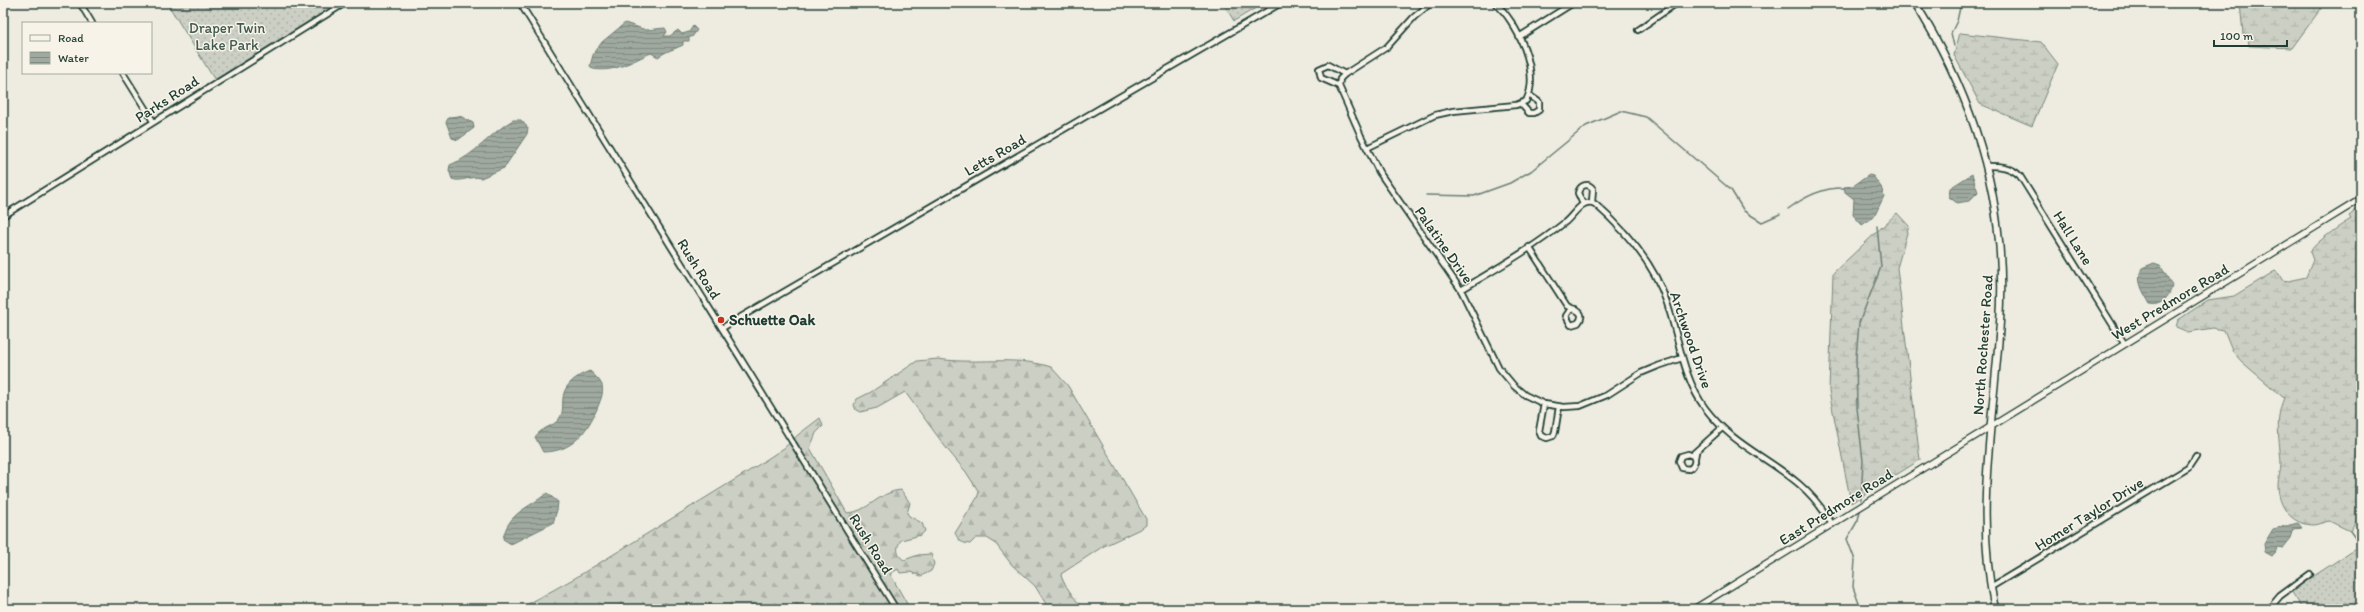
<svg xmlns="http://www.w3.org/2000/svg" width="2364" height="612" font-family="Itim,sans-serif">
	<style>
		.grass { fill: url(#grass-dots); stroke: #76867c }
		.forest { fill: url(#forest-firs); stroke: #76867c }
		.wetland { fill: url(#wetland-marsh); stroke: #76867c }
		.water { fill: url(#water-rules); stroke: #6c7e74 }
		.lines { fill: none; stroke-linecap: round; stroke-linejoin: round }
		.stream { stroke: #6c7e74; stroke-width: 1.5 }
		.minor-casing { stroke: #1f3d34; stroke-width: 8 }
		.tertiary-casing { stroke: #1f3d34; stroke-width: 8 }
		.secondary-casing { stroke: #1f3d34; stroke-width: 9 }
		.minor { stroke: #f7f3e8; stroke-width: 4.5 }
		.tertiary { stroke: #f7f3e8; stroke-width: 5.5 }
		.secondary { stroke: #f7f3e8; stroke-width: 6 }
		.poi-dot { fill: #c8321e; stroke: #f7f3e8; stroke-width: 1.5 }
		.labels { text-anchor: middle; stroke-width: 3; stroke-linejoin: round; paint-order: stroke }
		.park-label { font-size: 15px; fill: #425a51; stroke: #f7f3e8 }
		.street-label { font-size: 15px; fill: #1f3d34; stroke: #f7f3e8 }
		.poi-label { font-size: 15px; font-weight: bold; fill: #1f3d34; stroke: #f7f3e8; text-anchor: start }
	</style>
	<defs>
		<pattern id="grass-dots" width="8" height="8" patternUnits="userSpaceOnUse"><rect width="8" height="8" fill="#cccfc4"/><path d="M2 2h.1M6 6h.1" fill="none" stroke="#afb3a9" stroke-width="1.8" stroke-linecap="round"/></pattern>
		<pattern id="forest-firs" width="22" height="20" patternUnits="userSpaceOnUse"><rect width="22" height="20" fill="#cccfc4"/><path d="M5 1l3.5 6h-7zM16 11l3.5 6h-7z" fill="#afb3a9"/></pattern>
		<pattern id="wetland-marsh" width="20" height="14" patternUnits="userSpaceOnUse"><rect width="20" height="14" fill="#cccfc4"/><path d="M1 5h8M5 5V1M11 12h8M15 12V8" fill="none" stroke="#afb3a9"/></pattern>
		<pattern id="water-rules" width="6" height="5" patternUnits="userSpaceOnUse"><rect width="6" height="5" fill="#9fa99f"/><path d="M0 2.5h6" fill="none" stroke="#818b82"/></pattern>
	</defs>
	<rect width="100%" height="100%" fill="#eeece1"/>
	<filter id="ink" filterUnits="userSpaceOnUse"><feTurbulence type="fractalNoise" baseFrequency=".025" numOctaves="2"/><feDisplacementMap in="SourceGraphic" scale="8" xChannelSelector="R" yChannelSelector="G"/><feConvolveMatrix kernelMatrix="1 2 1 2 8 2 1 2 1" color-interpolation-filters="sRGB"/></filter>
	<g filter="url(#ink)">
		<g class="grass">
			<polygon points="167,3 343,3 216,82"/>
			<polygon points="1223,3 1264,3 1234,21"/>
			<polygon points="2361,545 2361,609 2303,609 2291,591"/>
		</g>
		<g class="forest">
			<path d="M938 359C975 365 1014 355 1051 367L1068 386 1146 519V525L1142 528 1102 547 1061 574C1061 582 1077 601 1083 609H1049L1035 586 1012 565 995 543 987 538H976L970 544C961 543 959 541 955 533L977 498 979 492 966 472 947 449 905 392 877 408 860 412 856 410 854 405 857 399 871 392 917 361Z"/>
			<path d="M820 418 823 426 816 433 810 448 847 513C867 513 880 491 901 490L910 503 907 513 909 516 922 523 925 531 921 535 901 540C896 547 896 555 904 560L918 555 931 554 934 564 931 571 921 576 910 572 900 573 898 569 890 574 910 609H519L575 578 749 471 784 448 799 434Z"/>
		</g>
		<g class="wetland">
			<polygon points="2240,3 2325,3 2292,48 2249,46 2248,35 2243,34"/>
			<polygon points="1960,33 2041,42 2058,64 2032,126 1980,104 1954,55"/>
			<path d="M2361 206V513L2350 531 2329 521C2324 522 2317 525 2312 525 2290 524 2278 505 2278 485 2278 478 2281 471 2281 464 2280 440 2274 421 2284 398L2242 362 2233 352 2224 330 2213 328 2188 332 2176 327 2178 320 2208 300 2234 296 2275 271 2279 274 2282 280 2289 281 2306 277 2313 260 2310 252C2313 244 2342 224 2351 219L2349 216Z"/>
			<polygon points="1897,213 1909,226 1897,268 1920,460 1851,503 1829,391 1833,273"/>
		</g>
		<g class="water">
			<path d="M625 23 646 30 665 28 667 32 664 36H670L678 30 682 34 689 32 693 26 697 30 692 37H689V41H683V45C675 49 666 51 658 57L651 53C632 61 615 73 593 69L590 66 593 55 602 42Z"/>
			<polygon points="460,116 473,123 474,128 458,140 452,138 446,122 449,117"/>
			<path d="M513 120H521L528 128 527 134 504 168 481 178C471 175 461 183 452 179L449 170 450 165C476 155 490 133 513 120Z"/>
			<polygon points="1972,174 1978,192 1969,201 1957,203 1949,197 1950,188"/>
			<polygon points="1869,175 1873,176 1881,187 1884,196 1874,217 1862,225 1853,215 1854,199 1845,192 1844,187 1853,186"/>
			<path d="M2154 263 2160 265 2172 285C2171 295 2161 307 2150 304 2144 293 2135 281 2142 268Z"/>
			<path d="M590 371C594 375 600 380 602 385 604 394 600 401 597 409 586 433 572 452 543 452L535 437C542 427 553 427 559 419 564 412 562 406 563 398 564 384 578 375 590 371Z"/>
			<path d="M547 493 558 502 557 510 553 523 511 544 503 539C508 512 528 509 547 493Z"/>
			<polygon points="2298,523 2302,528 2294,529 2291,538 2283,548 2277,547 2275,554 2272,556 2265,552 2264,544 2273,529"/>
		</g>
		<g class="lines">
			<g class="stream">
				<polyline points="1954,46 1951,33 1957,21 1961,3"/>
				<polyline points="1426,195 1474,196 1510,183 1531,171 1586,126 1621,111 1646,117 1731,190 1744,211 1762,222 1780,214"/>
				<path d="M1788 209C1804 197 1823 187 1844 188"/>
				<polyline points="1861,500 1863,461 1857,408 1856,357 1859,323 1881,267 1877,226"/>
				<polyline points="1860,511 1858,520 1847,539 1855,560 1853,587 1861,609"/>
				<polyline points="2350,531 2361,546"/>
			</g>
			<defs>
				<g id="minor">
					<polyline points="80,3 92,23"/>
					<polyline points="520,3 896,609"/>
					<polyline points="1431,3 1414,17 1387,47 1345,74 1340,79 1339,86 1361,136 1379,172 1461,290 1499,368 1514,386 1525,395 1544,404 1564,407 1580,406 1607,395 1641,373 1658,366 1682,358"/>
					<polyline points="1638,30 1677,3"/>
					<polyline points="1519,37 1573,3"/>
					<polyline points="123,73 153,121"/>
					<polyline points="1339,86 1321,78 1319,69 1328,65 1345,74"/>
					<polyline points="1521,104 1529,113 1534,113 1539,110 1539,102 1529,95"/>
					<path d="M1367 148 1435 115 1453 111 1516 105 1526 101C1541 73 1517 21 1495 3"/>
					<path d="M1987 166C2000 166 2010 166 2020 176L2124 343"/>
					<path d="M1583 204 1578 193C1580 185 1588 182 1593 189L1592 202"/>
					<polyline points="3,216 345,3"/>
					<path d="M1529 247 1567 306C1575 310 1587 312 1578 323L1571 325 1566 316 1570 310 1575 309"/>
					<path d="M1461 290C1496 269 1533 248 1564 223 1573 217 1582 197 1595 204 1626 231 1654 263 1667 303 1679 338 1683 378 1705 408 1733 445 1766 456 1799 484 1812 495 1823 509 1832 524"/>
					<polyline points="722,328 1281,3"/>
					<polyline points="1544,404 1539,431 1541,436 1547,438 1553,436 1555,432 1559,407"/>
					<polyline points="1694,453 1722,428"/>
					<path d="M1695 461 1693 456 1688 454 1681 456 1679 461 1682 468 1689 469C1696 466 1694 459 1696 453"/>
					<polyline points="1991,587 2188,468 2196,456"/>
					<polyline points="2269,609 2280,596 2310,574"/>
				</g>
				<polyline id="tertiary" points="1694,609 2361,199"/>
				<path id="secondary" d="M1915 3C1975 99 2008 207 2000 322 1994 417 1974 514 1995 609"/>
			</defs>
			<use href="#minor" class="minor-casing"/>
			<use href="#tertiary" class="tertiary-casing"/>
			<use href="#secondary" class="secondary-casing"/>
			<use href="#minor" class="minor"/>
			<use href="#tertiary" class="tertiary"/>
			<use href="#secondary" class="secondary"/>
		</g>
	</g>
	<circle class="poi-dot" cx="721" cy="320" r="4"/>
	<g class="labels">
		<g class="park-label">
			<text x="227" y="33">Draper Twin<tspan x="227" dy="17">Lake Park</tspan></text>
		</g>
		<g class="street-label">
			<text transform="translate(167 99) rotate(-33)" y="5">Parks Road</text>
			<text transform="translate(995 155) rotate(-30)" y="5">Letts Road</text>
			<text transform="translate(2073 238) rotate(58)" y="5">Hall Lane</text>
			<text transform="translate(1444 245) rotate(55)" y="5">Palatine Drive</text>
			<text transform="translate(699 269) rotate(58)" y="5">Rush Road</text>
			<text transform="translate(2170 302) rotate(-31)" y="5">West Predmore Road</text>
			<text transform="translate(1691 340) rotate(71)" y="5">Archwood Drive</text>
			<text transform="translate(1983 345) rotate(-86)" y="5">North Rochester Road</text>
			<text transform="translate(1836 507) rotate(-32)" y="5">East Predmore Road</text>
			<text transform="translate(2089 514) rotate(-32)" y="5">Homer Taylor Drive</text>
			<text transform="translate(871 544) rotate(58)" y="5">Rush Road</text>
		</g>
		<g class="poi-label">
			<text x="729" y="325">Schuette Oak</text>
		</g>
	</g>
	<rect width="2364" height="612" fill="none" stroke="#f7f3e8" stroke-width="16"/>
	<rect x="8" y="8" width="2348" height="596" fill="none" stroke="#1f3d34" stroke-width="1.5" filter="url(#ink)"/>
	<rect x="22" y="22" width="130" height="52" fill="#f7f3e8" stroke="#a1aaa0"/>
	<rect x="30" y="35" width="20" height="6" fill="#f7f3e8" stroke="#a1aaa0"/>
	<text x="58" y="42" font-size="12" fill="#1f3d34">Road</text>
	<rect x="30" y="52" width="20" height="12" fill="url(#water-rules)" stroke="#a1aaa0"/>
	<text x="58" y="62" font-size="12" fill="#1f3d34">Water</text>
	<path d="M2214 40v6h73v-6" fill="none" stroke="#1f3d34" stroke-width="2"/>
	<text x="2220" y="40" font-size="12" fill="#1f3d34" stroke="#f7f3e8" stroke-width="3" paint-order="stroke">100 m</text>
</svg>
